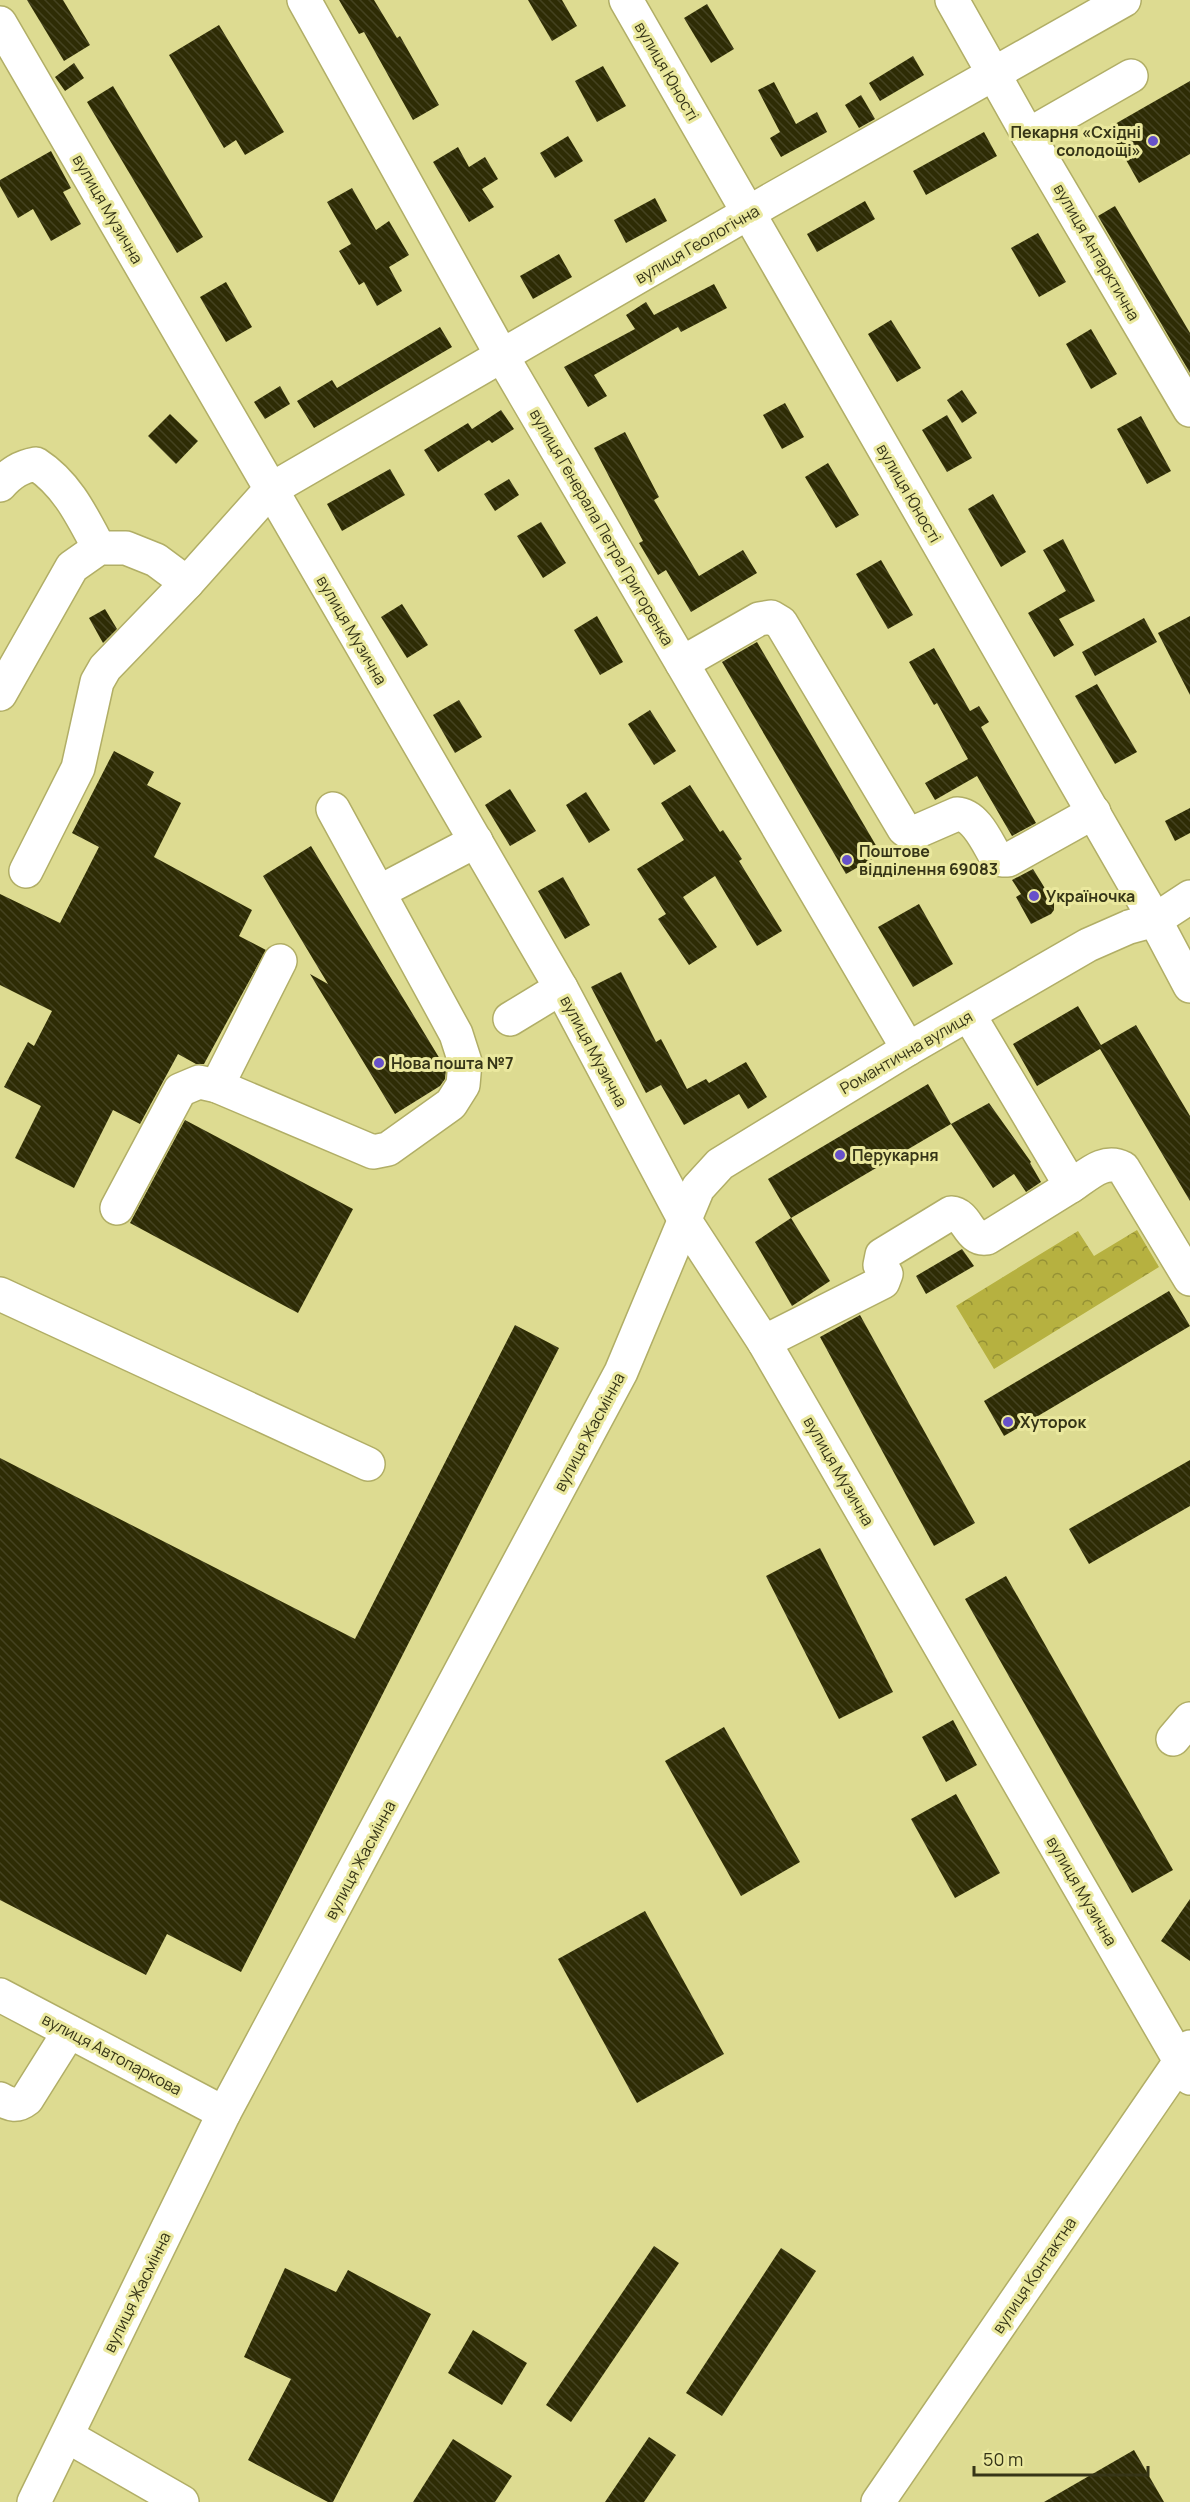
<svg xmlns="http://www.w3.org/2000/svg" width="1190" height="2502" font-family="Manrope,sans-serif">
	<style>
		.forest { fill: url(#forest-crowns) }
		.building { fill: url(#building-back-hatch) }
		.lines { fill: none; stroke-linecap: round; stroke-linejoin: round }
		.minor-casing { stroke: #b1ae66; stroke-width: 36 }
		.minor { stroke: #fff; stroke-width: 33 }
		.poi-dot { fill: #6751ca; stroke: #eae89e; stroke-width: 2 }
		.labels { text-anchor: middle; stroke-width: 6; stroke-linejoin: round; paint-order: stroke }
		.street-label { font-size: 16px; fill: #363517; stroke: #eae89e }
		.poi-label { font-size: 16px; font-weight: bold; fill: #363517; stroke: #eae89e; text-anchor: start }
	</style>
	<defs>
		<pattern id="forest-crowns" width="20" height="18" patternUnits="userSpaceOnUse" patternTransform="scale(1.5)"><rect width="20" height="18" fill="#b6b140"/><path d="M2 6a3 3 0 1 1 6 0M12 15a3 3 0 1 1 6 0" fill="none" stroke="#959135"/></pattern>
		<pattern id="building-back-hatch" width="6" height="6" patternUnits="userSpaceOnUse" patternTransform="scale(1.5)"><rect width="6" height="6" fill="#2e2c05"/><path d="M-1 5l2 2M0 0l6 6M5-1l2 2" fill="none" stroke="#444220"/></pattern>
	</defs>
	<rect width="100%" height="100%" fill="#dddb91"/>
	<polygon class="forest" points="1137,1230 1159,1267 994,1369 956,1306 1078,1231 1094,1256"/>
	<g class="building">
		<polygon points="27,0 63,0 90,45 64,61"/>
		<polygon points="339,0 374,0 397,38 400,36 439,105 413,120 364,32 359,34"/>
		<polygon points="528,0 562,0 577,26 552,41"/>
		<polygon points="707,4 734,49 711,63 684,18"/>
		<polygon points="219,25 284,132 245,155 236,140 224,148 169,55"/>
		<polygon points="913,56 924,75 880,101 869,83"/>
		<polygon points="74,63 84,78 65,91 55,77"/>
		<polygon points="603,66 626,106 597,122 575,81"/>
		<polygon points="1190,81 1190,154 1139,183 1108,128"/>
		<polygon points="774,82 796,124 817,112 827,132 781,157 770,138 780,132 758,90"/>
		<polygon points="113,86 203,237 177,253 87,102"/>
		<polygon points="861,95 875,119 859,128 845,105"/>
		<polygon points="984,132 997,156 926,195 913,171"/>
		<polygon points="568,136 583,161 555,178 540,153"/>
		<polygon points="458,147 469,167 485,157 498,179 482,189 494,207 469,222 433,162"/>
		<polygon points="51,151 71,188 63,192 81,224 51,241 33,209 18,218 0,186 0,180"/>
		<polygon points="352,188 376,230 389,221 409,255 389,267 402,291 377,306 364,282 359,285 339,251 351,244 327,202"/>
		<polygon points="655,198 667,221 626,243 614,220"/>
		<polygon points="865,201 875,219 817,252 807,234"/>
		<polygon points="1115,206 1190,333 1190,373 1098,216"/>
		<polygon points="1038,233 1066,282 1039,297 1011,248"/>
		<polygon points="559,254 572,277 533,299 520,276"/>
		<polygon points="226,282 252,327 226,342 200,297"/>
		<polygon points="714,284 727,308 681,332 678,327 594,375 607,396 588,407 564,367 635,329 626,315 646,302 654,315"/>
		<polygon points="891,320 921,368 897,382 868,334"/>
		<polygon points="440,327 452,347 314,428 297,401 332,380 337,388"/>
		<polygon points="1091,329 1117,374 1091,389 1066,344"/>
		<polygon points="280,386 290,404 265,419 254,402"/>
		<polygon points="962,390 977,413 962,423 947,400"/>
		<polygon points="785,403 804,437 782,449 763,415"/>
		<polygon points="501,410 514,429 492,443 489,440 438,472 424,450 468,423 472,429"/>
		<polygon points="170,414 198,441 176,464 148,436"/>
		<polygon points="947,415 972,458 947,472 922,430"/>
		<polygon points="1141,416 1171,471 1147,484 1117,429"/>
		<polygon points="625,432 659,497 654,500 699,576 743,550 757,573 691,612 666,570 658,575 639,543 643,541 594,448"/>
		<polygon points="828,463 859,515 836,528 805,477"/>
		<polygon points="390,469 405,495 342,531 327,504"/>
		<polygon points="509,479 519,495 495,511 484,494"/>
		<polygon points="993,494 1026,552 1001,567 968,509"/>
		<polygon points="541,522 566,563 543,578 517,536"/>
		<polygon points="1063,539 1095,601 1059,619 1074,645 1054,657 1028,613 1066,591 1043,550"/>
		<polygon points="881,560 913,615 888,629 856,574"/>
		<polygon points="402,604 428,645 407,658 381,617"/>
		<polygon points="105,609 117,629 103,643 89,618"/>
		<polygon points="597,616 623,662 600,675 574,630"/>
		<polygon points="1190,616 1190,695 1158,633"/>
		<polygon points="1144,618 1157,642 1095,676 1082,652"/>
		<polygon points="757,642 881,854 846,874 722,662"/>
		<polygon points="934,648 970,711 979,706 989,722 981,727 1036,823 1012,836 977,776 935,800 925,783 968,759 937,703 934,705 909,662"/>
		<polygon points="1097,684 1137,752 1115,764 1075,696"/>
		<polygon points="459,700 482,737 455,753 433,715"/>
		<polygon points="650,710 676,751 654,765 628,724"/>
		<polygon points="114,751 154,772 147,785 181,803 154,857 252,910 239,936 266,950 204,1064 196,1064 178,1054 140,1124 113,1110 74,1188 15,1158 41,1106 4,1087 28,1042 34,1046 52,1011 0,985 0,894 60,923 99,847 72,833"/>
		<polygon points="690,785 720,832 723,830 742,859 739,861 782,931 757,946 715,876 683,897 717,947 689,965 658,919 666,914 637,869 684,840 661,803"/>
		<polygon points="510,789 536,831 510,846 485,805"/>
		<polygon points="586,792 610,830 589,843 566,805"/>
		<polygon points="1190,808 1190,833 1175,841 1165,821"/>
		<polygon points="311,846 446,1069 445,1079 440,1086 395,1114 310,974 328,984 263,876"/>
		<polygon points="1033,869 1054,903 1054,910 1051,914 1031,924 1016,897 1021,894 1012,880"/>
		<polygon points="563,877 590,925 565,939 538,891"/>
		<polygon points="919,904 953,964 913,987 878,927"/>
		<polygon points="621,972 656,1042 661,1039 687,1089 706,1079 709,1083 746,1062 767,1097 748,1109 739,1094 684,1125 661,1085 646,1093 591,987"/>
		<polygon points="1078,1006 1101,1045 1136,1025 1190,1116 1190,1201 1100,1049 1037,1086 1013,1044"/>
		<polygon points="928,1084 951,1124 791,1218 768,1179"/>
		<polygon points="989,1103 1031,1162 1030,1163 1041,1182 1026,1192 1014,1174 993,1188 951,1124"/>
		<polygon points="185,1120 353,1209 298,1313 130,1223"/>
		<polygon points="791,1218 830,1281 792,1306 755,1242"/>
		<polygon points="962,1249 974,1266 926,1294 916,1276"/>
		<polygon points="1169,1291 1190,1326 1004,1436 984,1401"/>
		<polygon points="860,1315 975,1523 934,1546 820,1337"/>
		<polygon points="515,1325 559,1348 241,1972 167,1934 146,1975 0,1900 0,1458 355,1639"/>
		<polygon points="1190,1460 1190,1506 1089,1564 1069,1529"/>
		<polygon points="820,1548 893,1692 839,1719 766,1576"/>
		<polygon points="1006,1576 1173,1870 1132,1893 965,1599"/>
		<polygon points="953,1720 977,1765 946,1782 922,1737"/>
		<polygon points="724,1727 800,1862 741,1896 665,1761"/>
		<polygon points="956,1794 1000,1873 955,1898 911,1819"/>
		<polygon points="1190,1899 1190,1961 1161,1941"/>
		<polygon points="645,1911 724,2054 637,2103 558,1959"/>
		<polygon points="654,2246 679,2263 571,2422 546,2405"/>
		<polygon points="781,2248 816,2271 722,2416 686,2393"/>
		<polygon points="285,2268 336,2292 348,2270 431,2314 333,2502 328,2502 248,2460 291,2379 244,2357"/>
		<polygon points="473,2330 527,2363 502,2405 448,2373"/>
		<polygon points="649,2437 676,2455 644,2502 605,2502"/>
		<polygon points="453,2439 512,2476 495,2502 413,2502"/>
		<polygon points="1134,2450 1164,2502 1044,2502"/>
	</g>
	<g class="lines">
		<defs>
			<g id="minor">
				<polyline points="304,0 502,356 908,1049"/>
				<polyline points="626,0 1155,920 1190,986"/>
				<polyline points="952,0 1028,135 1190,410"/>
				<polyline points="0,23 561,988 684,1219 764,1342 1190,2078"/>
				<polyline points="1028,135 1131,76"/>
				<path d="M0 485C11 473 20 467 36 464 67 484 82 516 99 548"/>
				<path d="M682 663 759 619 771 617 781 623 904 829 911 834 957 814C976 815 987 842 996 857L1002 860H1008L1094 812"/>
				<polyline points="0,694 72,567 99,548 126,548 156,560 187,583"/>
				<polyline points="26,871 78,768 97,682 105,668 187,583 270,490 767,202 1124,0"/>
				<polyline points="379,892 476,841"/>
				<path d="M969 1015 1071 1186C1088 1175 1104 1158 1123 1168L1190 1279"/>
				<polyline points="510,1019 561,988"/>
				<polyline points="217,1086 280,961"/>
				<polyline points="117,1208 180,1090 199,1082 217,1086 373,1152 388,1149 451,1104 463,1085 465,1062 456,1034 333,809"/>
				<polyline points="0,1294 368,1464"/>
				<path d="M764 1342 883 1282 886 1274 880 1265 882 1255 951 1213C968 1214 968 1241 987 1238L1071 1186"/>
				<polyline points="1173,1739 1190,1719"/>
				<polyline points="0,1995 224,2113"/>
				<path d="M0 2099C11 2105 17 2107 27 2099L69 2032"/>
				<polyline points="67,2436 182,2502"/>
				<polyline points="34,2502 224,2113 621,1372 698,1188 720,1164 908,1049 1088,945 1129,927 1155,920 1190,897"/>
				<polyline points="878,2502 1190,2047"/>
			</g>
		</defs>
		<use href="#minor" class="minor-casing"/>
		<use href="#minor" class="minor"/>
	</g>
	<g class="poi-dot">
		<circle cx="1153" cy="141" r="6"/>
		<circle cx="847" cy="860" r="6"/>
		<circle cx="1034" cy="896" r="6"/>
		<circle cx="379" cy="1063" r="6"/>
		<circle cx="840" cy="1155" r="6"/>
		<circle cx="1008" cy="1422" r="6"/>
	</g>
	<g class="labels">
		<g class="street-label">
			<text transform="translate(667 71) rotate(60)" y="6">вулиця Юності</text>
			<text transform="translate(108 209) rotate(60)" y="6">вулиця Музична</text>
			<text transform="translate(697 244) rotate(-30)" y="6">вулиця Геологічна</text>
			<text transform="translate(1097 252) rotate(60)" y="6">вулиця Антарктична</text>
			<text transform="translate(909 493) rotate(60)" y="6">вулиця Юності</text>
			<text transform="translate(602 527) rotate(60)" y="6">вулиця Генерала Петра Григоренка</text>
			<text transform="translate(352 630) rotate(60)" y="6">вулиця Музична</text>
			<text transform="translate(594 1051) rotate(62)" y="6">вулиця Музична</text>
			<text transform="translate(906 1052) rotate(-30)" y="6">Романтична вулиця</text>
			<text transform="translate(589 1432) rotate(-62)" y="6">вулиця Жасмінна</text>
			<text transform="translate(839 1471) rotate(60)" y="6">вулиця Музична</text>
			<text transform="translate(360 1860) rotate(-62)" y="6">вулиця Жасмінна</text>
			<text transform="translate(1082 1891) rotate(60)" y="6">вулиця Музична</text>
			<text transform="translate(112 2054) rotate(28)" y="6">вулиця Автопаркова</text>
			<text transform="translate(1034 2275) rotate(-56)" y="6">вулиця Контактна</text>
			<text transform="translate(137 2292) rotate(-64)" y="6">вулиця Жасмінна</text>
		</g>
		<g class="poi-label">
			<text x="1141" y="138" text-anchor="end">Пекарня «Східні<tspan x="1141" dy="18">солодощі»</tspan></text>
			<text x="859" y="857">Поштове<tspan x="859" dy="18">відділення 69083</tspan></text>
			<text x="1046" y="902">Україночка</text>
			<text x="391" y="1069">Нова пошта №7</text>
			<text x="852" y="1161">Перукарня</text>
			<text x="1020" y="1428">Хуторок</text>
		</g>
	</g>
	<path d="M974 2466v9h174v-9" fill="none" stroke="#363517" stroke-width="3"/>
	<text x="983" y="2466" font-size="18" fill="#363517" stroke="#eae89e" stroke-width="4.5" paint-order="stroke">50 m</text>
</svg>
